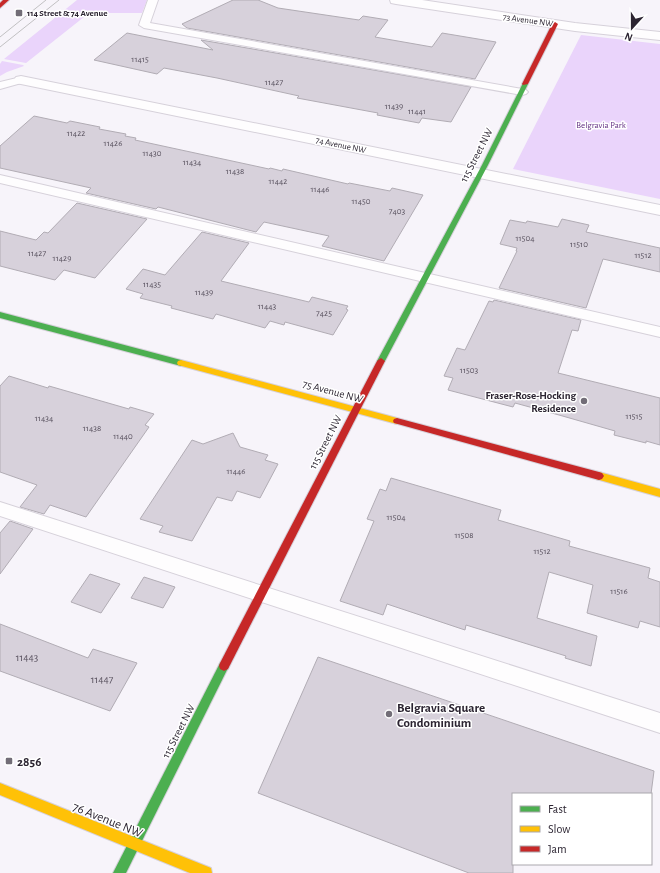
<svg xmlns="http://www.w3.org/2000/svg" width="660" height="873" font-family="'Alegreya Sans',sans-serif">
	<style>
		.green { fill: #ead4fb }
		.building { fill: #d7d1db; stroke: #b1acb4 }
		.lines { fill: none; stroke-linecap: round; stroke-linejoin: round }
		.lane-casing { stroke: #d6d1da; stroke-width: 2 }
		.street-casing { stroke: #d6d1da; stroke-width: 2 }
		.fast-casing { stroke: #d6d1da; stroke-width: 2 }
		.slow-casing { stroke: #d6d1da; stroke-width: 2 }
		.jam-casing { stroke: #d6d1da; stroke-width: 2 }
		.lane { fill: #fefdfe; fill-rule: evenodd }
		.street { fill: #fefdfe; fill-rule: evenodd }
		.fast { fill: #4caf50; fill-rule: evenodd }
		.slow { fill: #ffc107; fill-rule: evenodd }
		.jam { fill: #c62828; fill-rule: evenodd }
		.tram { stroke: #c1c0c2; stroke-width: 1 }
		.poi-dot { fill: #726d77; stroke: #fff; stroke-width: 1.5 }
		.labels { text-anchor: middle; stroke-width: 3; stroke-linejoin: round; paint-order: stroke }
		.far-poi-label { font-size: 9px; font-weight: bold; fill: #2b2431; stroke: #fff; text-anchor: start }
		.far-street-label { font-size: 9px; fill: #2b2431; stroke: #fff }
		.number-label { font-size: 9px; fill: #564f5c }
		.far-park-label { font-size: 9px; fill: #633083; stroke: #fff }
		.street-label { font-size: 11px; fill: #2b2431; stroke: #fff }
		.poi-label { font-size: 11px; font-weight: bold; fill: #2b2431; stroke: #fff; text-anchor: end }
		.near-number-label { font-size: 11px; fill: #564f5c }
		.near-poi-label { font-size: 13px; font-weight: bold; fill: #2b2431; stroke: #fff; text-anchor: start }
		.near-street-label { font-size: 13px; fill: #2b2431; stroke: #fff }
	</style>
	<rect width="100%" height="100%" fill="#f7f4fa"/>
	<g class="green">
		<polygon points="77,0 147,0 142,13 89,13 26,63 4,59"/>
		<polygon points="581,35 660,44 660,199 513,169"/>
		<polygon points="2,61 23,65 24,66 7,72 0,76 0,64"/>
	</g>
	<g class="building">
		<polygon points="233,0 258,0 278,8 359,20 363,16 388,20 375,37 432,47 442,33 496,42 475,79 187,28 182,24"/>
		<polygon points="127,33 213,50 201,40 471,87 451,122 422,118 419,123 377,115 378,113 297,98 299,96 217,78 164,68 157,74 94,60"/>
		<polygon points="34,116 67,123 70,121 100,127 99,129 126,134 125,136 136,138 135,140 269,169 270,168 282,171 283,169 348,184 349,183 390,191 392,188 423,195 384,261 322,246 329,236 264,222 256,232 158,207 156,209 86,193 91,188 0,168 0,146"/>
		<polygon points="77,203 147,219 95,278 64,270 55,280 0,266 0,231 36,240 44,232 48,233"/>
		<polygon points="562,219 589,225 586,232 660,248 660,272 603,259 586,308 499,288 517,251 516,251 517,248 500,244 510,220 526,223 527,221 558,227"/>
		<polygon points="202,232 249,243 221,281 309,302 312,297 348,306 346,309 348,310 333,335 285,322 284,325 270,321 265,328 216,314 213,319 171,308 172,306 140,298 143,294 126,289 143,269 165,275"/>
		<polygon points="494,300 581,320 578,331 572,330 558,373 660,398 660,445 646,441 646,443 614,435 615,431 559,415 515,403 513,407 448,390 453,378 444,376 457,348 465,350 489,301 493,302"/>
		<polygon points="9,376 48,388 49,386 129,409 130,407 154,414 145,425 149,427 86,517 50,505 44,514 20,507 37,485 0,472 0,386"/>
		<polygon points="233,433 240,447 268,455 265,460 278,464 260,498 237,491 232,501 217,497 192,541 159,532 163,526 140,519 192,440 203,444"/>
		<polygon points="391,478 501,510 498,520 570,541 569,546 650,568 648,578 660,582 660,627 640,621 638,628 587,613 593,585 549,572 537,618 597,636 591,666 565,658 566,656 466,625 465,630 387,604 383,615 340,601 374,521 367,519 380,489 386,491"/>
		<polygon points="10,521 33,529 0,574 0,533"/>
		<polygon points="90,574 120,584 101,613 71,602"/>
		<polygon points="144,577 175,587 163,608 131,598"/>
		<polygon points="0,624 88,658 93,649 137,663 110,711 0,671"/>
		<polygon points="318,657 654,771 651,794 513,794 513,873 469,873 258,793"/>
	</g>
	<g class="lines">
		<defs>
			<g id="lane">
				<polygon points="148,0 158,0 150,23 522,89 526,90 528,92 526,94 522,95 144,28 139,25"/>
				<polygon points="21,77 27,80 25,82 0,89 0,82"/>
				<polygon points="0,175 660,327 660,337 0,183"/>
				<polygon points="0,502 660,713 660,733 0,516"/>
			</g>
			<g id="street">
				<polygon points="390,0 422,0 575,23 660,32 660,40 575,31 396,4 391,3"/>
				<polygon points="21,76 660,205 660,215 16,83 14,80 16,77"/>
			</g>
			<g id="fast">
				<polygon points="523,83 528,84 488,165 385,361 381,364 378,363 377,361 482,165"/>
				<polygon points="0,312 181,360 185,363 181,366 0,318"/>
				<polygon points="224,661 228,663 229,666 126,873 113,873 220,663"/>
			</g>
			<g id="slow">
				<polygon points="181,360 397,418 401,421 397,424 178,365 177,363 178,361"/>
				<polygon points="599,472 660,489 660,497 596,479 594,476 596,473"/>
				<polygon points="0,783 211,868 212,873 190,873 0,795"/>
			</g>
			<g id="jam">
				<polygon points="3,0 9,0 0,8 0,3"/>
				<polygon points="555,22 558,24 528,84 523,85 522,84 552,24"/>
				<polygon points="381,358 385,361 228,669 224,671 220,669 219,666 220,663 377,361"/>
				<polygon points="397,418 599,472 602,473 604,476 602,479 599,480 394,423 393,421 394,419"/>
			</g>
		</defs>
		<use href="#lane" class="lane-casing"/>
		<use href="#street" class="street-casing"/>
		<use href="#fast" class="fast-casing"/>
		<use href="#slow" class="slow-casing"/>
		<use href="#jam" class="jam-casing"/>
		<use href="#lane" class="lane"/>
		<use href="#street" class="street"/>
		<use href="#fast" class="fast"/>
		<use href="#slow" class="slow"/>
		<use href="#jam" class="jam"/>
		<g class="tram">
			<polyline points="0,37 46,0"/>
			<polyline points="0,47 59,0"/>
		</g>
	</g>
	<g class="poi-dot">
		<rect x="15" y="9" width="8" height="8" rx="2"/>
		<circle cx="584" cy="401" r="4"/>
		<circle cx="389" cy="714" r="4"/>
		<rect x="5" y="757" width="8" height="8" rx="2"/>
	</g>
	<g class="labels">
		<g class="far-poi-label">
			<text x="27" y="16">114 Street &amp; 74 Avenue</text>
		</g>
		<g class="far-street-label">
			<text transform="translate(528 20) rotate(8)" y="3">73 Avenue NW</text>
			<text transform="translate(341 145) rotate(12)" y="3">74 Avenue NW</text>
		</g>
		<g class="number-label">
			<text x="140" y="62">11415</text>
			<text x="274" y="85">11427</text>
			<text x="394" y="109">11439</text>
			<text x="417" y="114">11441</text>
			<text x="76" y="136">11422</text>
			<text x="113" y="146">11426</text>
			<text x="152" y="156">11430</text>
			<text x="192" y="165">11434</text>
			<text x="235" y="174">11438</text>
			<text x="278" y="184">11442</text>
			<text x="320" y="192">11446</text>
			<text x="361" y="204">11450</text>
			<text x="397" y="214">7403</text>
			<text x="525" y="241">11504</text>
			<text x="579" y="247">11510</text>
			<text x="37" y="256">11427</text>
			<text x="643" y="258">11512</text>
			<text x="62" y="261">11429</text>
			<text x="152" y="287">11435</text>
			<text x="204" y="295">11439</text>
			<text x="267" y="309">11443</text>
			<text x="324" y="316">7425</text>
			<text x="469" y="373">11503</text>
			<text x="634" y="419">11515</text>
			<text x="44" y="421">11434</text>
			<text x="92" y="431">11438</text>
			<text x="123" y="439">11440</text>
			<text x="236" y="474">11446</text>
			<text x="396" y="520">11504</text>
			<text x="464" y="538">11508</text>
			<text x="542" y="554">11512</text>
			<text x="619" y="594">11516</text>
		</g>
		<g class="far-park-label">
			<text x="601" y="128">Belgravia Park</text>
		</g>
		<g class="street-label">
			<text transform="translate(476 155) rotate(-63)" y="4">115 Street NW</text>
			<text transform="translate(333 391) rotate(15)" y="4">75 Avenue NW</text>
			<text transform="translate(325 442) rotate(-63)" y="4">115 Street NW</text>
			<text transform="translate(178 731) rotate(-63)" y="4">115 Street NW</text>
		</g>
		<g class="poi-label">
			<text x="576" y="399">Fraser-Rose-Hocking<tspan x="576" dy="13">Residence</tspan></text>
		</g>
		<g class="near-number-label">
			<text x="27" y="661">11443</text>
			<text x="102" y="683">11447</text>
		</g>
		<g class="near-poi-label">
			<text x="397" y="712">Belgravia Square<tspan x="397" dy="15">Condominium</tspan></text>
			<text x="17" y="766">2856</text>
		</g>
		<g class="near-street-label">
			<text transform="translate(108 819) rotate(22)" y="5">76 Avenue NW</text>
		</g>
	</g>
	<rect x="512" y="793" width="140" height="72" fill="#ffffff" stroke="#aaa7ad"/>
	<rect x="520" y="806" width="20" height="6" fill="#4caf50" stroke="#aaa7ad"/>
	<text x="548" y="813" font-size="12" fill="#2b2431">Fast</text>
	<rect x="520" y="826" width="20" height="6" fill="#ffc107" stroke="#aaa7ad"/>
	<text x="548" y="833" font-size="12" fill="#2b2431">Slow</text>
	<rect x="520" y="846" width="20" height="6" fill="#c62828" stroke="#aaa7ad"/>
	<text x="548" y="853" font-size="12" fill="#2b2431">Jam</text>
	<g transform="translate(632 28) rotate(201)" stroke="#ffffff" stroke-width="3" paint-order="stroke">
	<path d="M0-3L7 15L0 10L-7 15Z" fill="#2b2431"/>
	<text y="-6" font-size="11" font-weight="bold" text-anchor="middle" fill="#2b2431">N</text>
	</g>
</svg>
